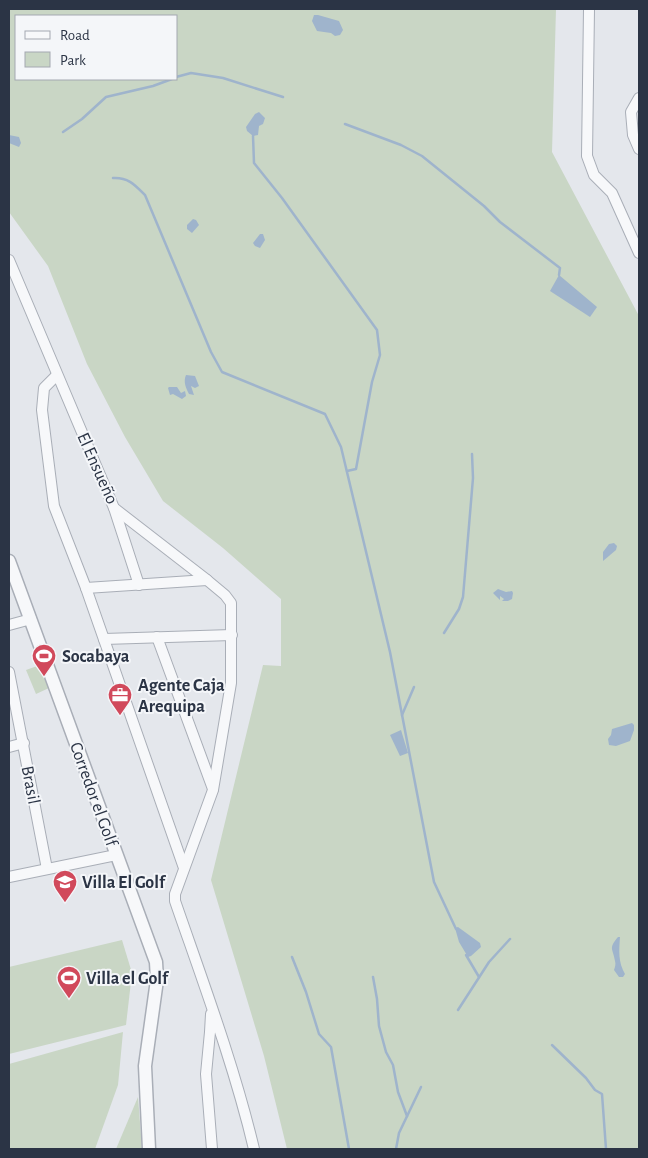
<svg xmlns="http://www.w3.org/2000/svg" width="648" height="1158" font-family="'Alegreya Sans',sans-serif">
	<style>
		.green { fill: #c9d6c5; fill-rule: evenodd }
		.water { fill: #9fb4cc }
		.lines { fill: none; stroke-linecap: round; stroke-linejoin: round }
		.stream { stroke: #9fb4cc; stroke-width: 2.5 }
		.minor-casing { stroke: #a9aeb7; stroke-width: 12 }
		.tertiary-casing { stroke: #a9aeb7; stroke-width: 15 }
		.minor { stroke: #f7f8fa; stroke-width: 10 }
		.tertiary { stroke: #f7f8fa; stroke-width: 12 }
		.labels { text-anchor: middle; stroke-width: 4; stroke-linejoin: round; paint-order: stroke }
		.street-label { font-size: 18px; fill: #2b3445; stroke: #f4f6f9 }
		.poi-label { font-size: 18px; font-weight: bold; fill: #2b3445; stroke: #f4f6f9; text-anchor: start }
	</style>
	<rect width="100%" height="100%" fill="#e4e7ec"/>
	<g class="green">
		<path d="M9 9H556L552 152 639 316V1149H287L264 1056 211 880 263 665 281 666V599L223 548 163 501 125 437 87 364 48 266 9 212ZM16 16H176V79H16Z"/>
		<polygon points="40,665 49,688 36,694 26,670"/>
		<polygon points="122,940 132,973 126,1025 9,1054 9,967"/>
		<polygon points="123,1032 118,1085 95,1149 9,1149 9,1064"/>
		<polygon points="138,1097 142,1149 116,1149"/>
	</g>
	<g class="water">
		<polygon points="314,15 318,15 339,21 343,30 340,35 335,36 331,33 317,31 312,21"/>
		<polygon points="259,112 265,118 263,124 259,126 258,135 253,136 247,131 246,127 255,114"/>
		<polygon points="9,135 19,137 21,143 19,147 9,143"/>
		<polygon points="193,219 196,220 199,225 192,233 187,229 187,225"/>
		<polygon points="260,234 263,234 265,240 260,248 255,246 253,243"/>
		<polygon points="559,275 597,307 590,317 550,291"/>
		<path d="M186 375 195 376 199 386 195 388 191 386 194 395 189 394C186 388 183 382 186 375Z"/>
		<polygon points="169,387 177,387 181,393 185,391 186,396 182,399 173,394 170,395 168,388"/>
		<polygon points="614,543 617,546 616,550 603,561 603,552 609,544"/>
		<polygon points="498,589 506,592 512,591 513,593 512,599 508,601 502,601 504,599 500,596 500,600 493,593"/>
		<polygon points="632,723 634,725 634,730 630,741 616,746 609,745 608,739 611,735 612,729"/>
		<polygon points="401,730 408,753 400,756 390,735"/>
		<polygon points="458,927 480,943 481,947 471,956 468,957 459,942 455,928"/>
		<path d="M618 937H620C619 951 618 962 625 974L623 977H619L614 970C615 967 616 964 615 961 613 948 608 949 618 937Z"/>
	</g>
	<g class="lines">
		<g class="stream">
			<polyline points="176,77 191,73 223,78 283,97"/>
			<polyline points="345,124 401,145 422,156 484,206 500,222 560,268 559,275"/>
			<polyline points="63,132 82,119 106,97 153,86 172,79"/>
			<polyline points="253,136 254,163 282,198 377,330 380,355 372,382 356,469 347,471"/>
			<path d="M113 178C128 177 135 185 145 195L211 352 222 372 325 414 341 447 390 652 434 882 456 929"/>
			<polyline points="444,633 459,609 463,597 473,478 472,454"/>
			<polyline points="402,715 414,687"/>
			<polyline points="466,955 479,977"/>
			<polyline points="292,957 306,992 319,1034 331,1047 349,1149"/>
			<polyline points="373,977 377,999 379,1026 386,1052 393,1065 398,1092 407,1116"/>
			<polyline points="458,1010 489,962 510,939"/>
			<polyline points="552,1045 586,1078 595,1090 602,1094 606,1149"/>
			<polyline points="396,1149 399,1133 421,1087"/>
		</g>
		<defs>
			<g id="minor">
				<polyline points="589,9 587,156 594,175 612,193 639,253"/>
				<polyline points="639,98 631,112 633,135 639,149"/>
				<path d="M9 260 114 508 207 580 225 595 231 603V683L213 790 175 894V901C203 982 234 1065 254 1149"/>
				<polyline points="57,375 44,388 42,410 54,506 86,588 184,868"/>
				<polyline points="114,508 139,585"/>
				<polyline points="86,588 207,580"/>
				<polyline points="9,625 31,619"/>
				<polyline points="157,637 213,789"/>
				<polyline points="104,639 232,635"/>
				<polyline points="9,672 47,869"/>
				<polyline points="9,747 24,743"/>
				<polyline points="9,877 116,855"/>
				<polyline points="211,1014 210,1032 206,1074 212,1149"/>
			</g>
			<polyline id="tertiary" points="9,561 156,962 157,980 145,1066 149,1149"/>
		</defs>
		<use href="#minor" class="minor-casing"/>
		<use href="#tertiary" class="tertiary-casing"/>
		<use href="#minor" class="minor"/>
		<use href="#tertiary" class="tertiary"/>
	</g>
	<defs>
		<symbol id="stadium-pin" viewBox="-11 -11 22 30"><path d="M0 17L-7.5 6A9.5 9.5 0 1 1 7.5 6Z" fill="#d1495b" stroke="#f4f6f9"/><path d="M0-5a6.5 5 0 1 0 0 10a6.5 5 0 1 0 0-10ZM-3.5-1.8h7v3.6h-7Z" fill="#fff"/></symbol>
		<symbol id="office-pin" viewBox="-11 -11 22 30"><path d="M0 17L-7.5 6A9.5 9.5 0 1 1 7.5 6Z" fill="#d1495b" stroke="#f4f6f9"/><path d="M-6-3h4V-5.5h4V-3h4V5H-6ZM-1-4.5V-3h2v-1.5ZM-6 0V1H6V0Z" fill="#fff"/></symbol>
		<symbol id="school-pin" viewBox="-11 -11 22 30"><path d="M0 17L-7.5 6A9.5 9.5 0 1 1 7.5 6Z" fill="#d1495b" stroke="#f4f6f9"/><path d="M0-5L7-2L0 1L-7-2ZM-4 1L0 2.5L4 1V4Q0 6-4 4Z" fill="#fff"/></symbol>
	</defs>
	<g fill-rule="evenodd">
		<use href="#stadium-pin" x="30" y="642" width="28" height="38"/>
		<use href="#office-pin" x="106" y="681" width="28" height="38"/>
		<use href="#school-pin" x="51" y="868" width="28" height="38"/>
		<use href="#stadium-pin" x="55" y="964" width="28" height="38"/>
	</g>
	<g class="labels">
		<g class="street-label">
			<text transform="translate(98 468) rotate(66)" y="6">El Ensueño</text>
			<text transform="translate(31 785) rotate(79)" y="6">Brasil</text>
			<text transform="translate(94 794) rotate(70)" y="6">Corredor el Golf</text>
		</g>
		<g class="poi-label">
			<text x="62" y="662">Socabaya</text>
			<text x="138" y="691">Agente Caja<tspan x="138" dy="21">Arequipa</tspan></text>
			<text x="82" y="888">Villa El Golf</text>
			<text x="86" y="984">Villa el Golf</text>
		</g>
	</g>
	<rect width="648" height="1158" fill="none" stroke="#2b3445" stroke-width="20"/>
	<rect x="15" y="15" width="162" height="65" fill="#f4f6f9" stroke="#a4a8b1"/>
	<rect x="25" y="31" width="25" height="8" fill="#f7f8fa" stroke="#a4a8b1"/>
	<text x="60" y="40" font-size="15" fill="#2b3445">Road</text>
	<rect x="25" y="52" width="25" height="15" fill="#c9d6c5" stroke="#a4a8b1"/>
	<text x="60" y="65" font-size="15" fill="#2b3445">Park</text>
</svg>
